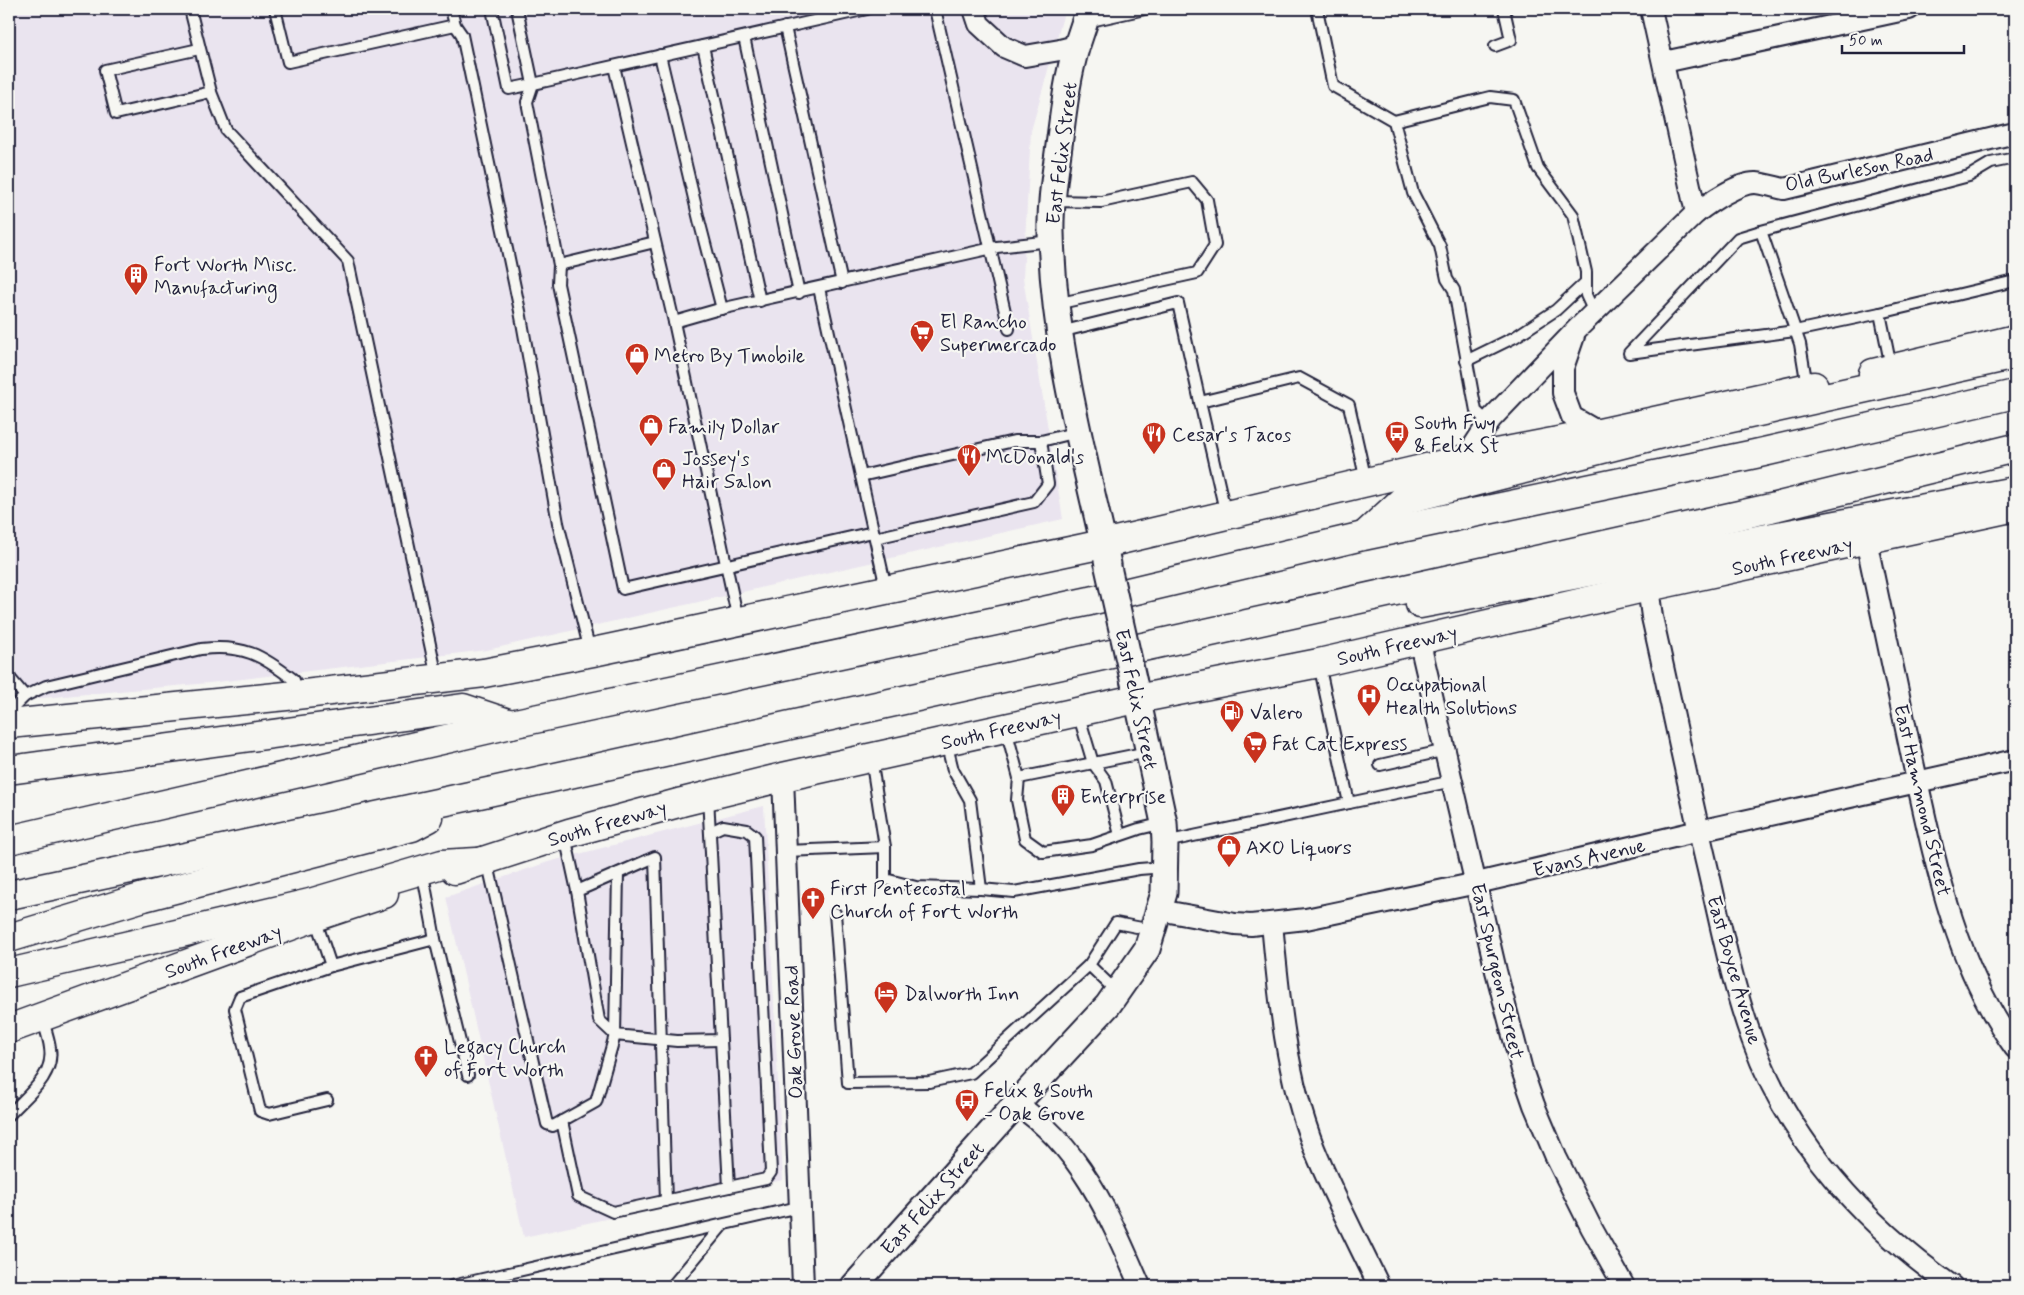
<svg xmlns="http://www.w3.org/2000/svg" width="2024" height="1295" font-family="Mynerve,sans-serif">
	<style>
		.built { fill: #eae4ef }
		.lines { fill: none; stroke-linecap: round; stroke-linejoin: round }
		.service-casing { stroke: #22223b; stroke-width: 14 }
		.minor-casing { stroke: #22223b; stroke-width: 24 }
		.tertiary-casing { stroke: #22223b; stroke-width: 29 }
		.secondary-casing { stroke: #22223b; stroke-width: 31 }
		.motorway-casing { stroke: #22223b; stroke-width: 31 }
		.service { stroke: #f6f6f2; stroke-width: 10 }
		.minor { stroke: #f6f6f2; stroke-width: 20 }
		.tertiary { stroke: #f6f6f2; stroke-width: 25 }
		.secondary { stroke: #f6f6f2; stroke-width: 28 }
		.motorway { stroke: #f6f6f2; stroke-width: 28 }
		.tertiary-bridge-casing { stroke: #22223b; stroke-width: 29; stroke-linecap: butt }
		.tertiary-bridge { stroke: #f6f6f2; stroke-width: 25 }
		.labels { text-anchor: middle; stroke-width: 4.5; stroke-linejoin: round; paint-order: stroke }
		.street-label { font-size: 20px; fill: #22223b; stroke: #f6f6f2 }
		.poi-label { font-size: 20px; fill: #22223b; stroke: #f6f6f2; text-anchor: start }
	</style>
	<rect width="100%" height="100%" fill="#f6f6f2"/>
	<filter id="ink" filterUnits="userSpaceOnUse"><feTurbulence type="fractalNoise" baseFrequency=".02" numOctaves="2"/><feDisplacementMap in="SourceGraphic" scale="10" xChannelSelector="R" yChannelSelector="G"/><feConvolveMatrix kernelMatrix="1 2 1 2 8 2 1 2 1" color-interpolation-filters="sRGB"/></filter>
	<g filter="url(#ink)">
		<g class="built">
			<polygon points="9,9 1065,9 1031,131 1023,278 1063,519 487,650 209,683 9,701"/>
			<polygon points="764,806 783,1180 524,1237 446,897 548,862"/>
		</g>
		<g class="lines">
			<defs>
				<g id="service">
					<polyline points="190,9 211,92 226,130 348,261 437,677"/>
					<polyline points="275,9 288,62 455,25"/>
					<polyline points="451,9 455,25 462,35 520,311 558,523 590,651"/>
					<polyline points="492,9 509,89 533,84 517,9"/>
					<polyline points="935,9 1009,329"/>
					<polyline points="1317,9 1333,86 1394,121 1413,193 1440,246 1447,279 1454,290 1476,411 1489,423"/>
					<polyline points="1086,22 1145,9"/>
					<polyline points="785,27 842,283"/>
					<polyline points="744,37 799,293"/>
					<polyline points="703,46 760,301"/>
					<polyline points="1495,46 1511,40 1504,9"/>
					<polyline points="199,49 105,70 116,114 211,92"/>
					<polyline points="660,55 700,224 722,309"/>
					<polyline points="614,66 674,322"/>
					<polyline points="1394,121 1490,97 1514,100 1538,168 1573,215 1586,272 1586,295 1594,312"/>
					<polyline points="1053,201 1101,202 1192,182 1207,200 1215,245 1197,273 1056,304"/>
					<polyline points="1761,231 1738,238 1629,353 1795,331 1880,313"/>
					<polyline points="655,242 559,265 527,102 533,84 867,9"/>
					<polyline points="559,265 558,284 623,589 873,532"/>
					<polyline points="819,288 886,588"/>
					<polyline points="1060,332 1178,303 1200,402 1299,378 1349,405 1366,481"/>
					<polyline points="1466,361 1515,337 1556,310 1586,282"/>
					<polyline points="1891,367 1880,313 2015,281"/>
					<polyline points="1807,386 1800,344 1761,231 1969,176 1991,163 2015,158"/>
					<polyline points="1200,402 1226,515"/>
					<polyline points="861,476 1014,441 1041,441 1078,432"/>
					<polyline points="875,538 1034,502 1048,484 1041,441"/>
					<polyline points="738,620 674,322 716,310 997,247 1051,241"/>
					<polyline points="1319,664 1349,803 1453,781"/>
					<polyline points="9,677 25,696"/>
					<polyline points="1078,713 1093,763 1106,781 1120,835"/>
					<path d="M14 723V707L25 696 46 686 201 649C243 644 262 655 294 680L296 694"/>
					<polyline points="1006,729 1019,778 1017,800 1025,839 1043,852 1092,845 1139,829 1164,823"/>
					<polyline points="1380,765 1446,750"/>
					<polyline points="1019,778 1148,752"/>
					<polyline points="565,836 577,891"/>
					<polyline points="1165,842 1349,803"/>
					<polyline points="885,847 885,879 916,887 981,889 970,800 953,770 946,742"/>
					<polyline points="786,851 885,847 871,758"/>
					<polyline points="487,860 547,1124 553,1126 596,1102 615,1035 677,1041 721,1040 708,797"/>
					<polyline points="618,873 615,1035 599,1020 577,891 655,857 666,1201"/>
					<polyline points="424,880 435,939"/>
					<polyline points="981,889 1014,892 1139,869 1165,867"/>
					<polyline points="835,913 848,1083 929,1082 971,1073 1089,965"/>
					<polyline points="315,918 331,966 435,939 468,1075"/>
					<polyline points="1117,992 1089,965 1116,923 1152,930"/>
					<polyline points="721,1040 729,1187"/>
					<polyline points="327,1100 269,1114 260,1111 235,1009 240,997 331,966"/>
					<path d="M9 1115C26 1096 55 1076 50 1048 49 1038 45 1028 42 1018"/>
					<polyline points="562,1121 578,1196 613,1212 766,1179 771,1172 755,836 747,830 723,826 710,832"/>
					<polyline points="452,1286 799,1207"/>
					<polyline points="672,1286 722,1226"/>
				</g>
				<g id="minor">
					<polyline points="974,9 979,24 1004,47 1025,56 1060,50 1076,46"/>
					<polyline points="1651,9 1696,213"/>
					<polyline points="1664,62 1909,9"/>
					<polyline points="1574,336 1563,368 1563,393 1572,417 1600,433"/>
					<path d="M1465 459 1491 419 1577 329 1696 213C1709 203 1739 182 1756 183 1765 184 1775 187 1784 189L2015 133"/>
					<path d="M1866 540C1882 614 1898 688 1913 762 1935 862 1954 963 2015 1048"/>
					<path d="M1648 587 1652 617C1671 701 1688 786 1708 870 1721 926 1732 984 1752 1039 1789 1142 1864 1224 1952 1286"/>
					<polyline points="1419,639 1496,971 1522,1070 1534,1105 1556,1157 1591,1227 1624,1286"/>
					<polyline points="783,777 803,1286"/>
					<polyline points="1159,910 1235,924 1251,925 1306,919 1477,883 1699,831 2015,760"/>
					<path d="M1272 923C1279 999 1286 1076 1314 1148 1333 1195 1357 1240 1379 1286"/>
					<path d="M1016 1104C1081 1146 1111 1219 1140 1286"/>
				</g>
				<g id="tertiary">
					<path d="M1089 9C1085 21 1081 33 1077 45 1068 74 1064 107 1060 138 1056 169 1050 201 1051 232 1053 345 1084 455 1108 564"/>
					<polyline points="854,1286 1016,1104 1108,1005 1147,949 1164,893 1165,842 1164,823 1134,683"/>
				</g>
				<g id="secondary">
					<polyline points="1873,373 2015,339"/>
					<polyline points="9,724 296,695 484,673 598,651 1103,544 1465,459 1600,433 1814,386"/>
					<polyline points="455,870 569,833 682,802 783,777 1127,701 1319,663 1648,587 2015,507"/>
					<polyline points="9,1029 315,917 384,894"/>
				</g>
				<g id="motorway">
					<polyline points="1365,535 1403,500 1677,430 2015,355"/>
					<polyline points="1420,604 2015,491"/>
					<polyline points="9,770 463,708 511,724"/>
					<polyline points="9,840 511,724 1090,601 1363,536 1755,454 2015,394"/>
					<polyline points="9,895 470,796 1771,508 2015,448"/>
					<polyline points="9,938 144,897 412,827 429,818"/>
					<polyline points="9,973 310,903 442,864 477,862"/>
				</g>
			</defs>
			<use href="#service" class="service-casing"/>
			<use href="#minor" class="minor-casing"/>
			<use href="#tertiary" class="tertiary-casing"/>
			<use href="#secondary" class="secondary-casing"/>
			<use href="#motorway" class="motorway-casing"/>
			<use href="#service" class="service"/>
			<use href="#minor" class="minor"/>
			<use href="#tertiary" class="tertiary"/>
			<use href="#secondary" class="secondary"/>
			<use href="#motorway" class="motorway"/>
			<defs>
				<polyline id="tertiary-bridge" points="1108,567 1134,683"/>
			</defs>
			<use href="#tertiary-bridge" class="tertiary-bridge-casing"/>
			<use href="#tertiary-bridge" class="tertiary-bridge"/>
		</g>
	</g>
	<defs>
		<symbol id="building-pin" viewBox="-11 -11 22 30"><path d="M0 17L-7.5 6A9.5 9.5 0 1 1 7.5 6Z" fill="#c8321e" stroke="#f6f6f2"/><path d="M-4-6H4V6H1V3H-1V6H-4ZM-2.5-4.3h1.7v1.8h-1.7ZM.8-4.3h1.7v1.8H.8ZM-2.5-1h1.7V.8h-1.7ZM.8-1h1.7V.8H.8Z" fill="#fff"/></symbol>
		<symbol id="supermarket-pin" viewBox="-11 -11 22 30"><path d="M0 17L-7.5 6A9.5 9.5 0 1 1 7.5 6Z" fill="#c8321e" stroke="#f6f6f2"/><path d="M-6-5.5h2.5l.6 2H6L4.5 2H-2.5L-4.4-4H-6ZM-1.5 3.2a1.3 1.3 0 1 0 .1 0ZM3 3.2a1.3 1.3 0 1 0 .1 0Z" fill="#fff"/></symbol>
		<symbol id="shop-pin" viewBox="-11 -11 22 30"><path d="M0 17L-7.5 6A9.5 9.5 0 1 1 7.5 6Z" fill="#c8321e" stroke="#f6f6f2"/><path d="M-5-2.5h2.3a2.7 3.5 0 0 1 5.4 0H5L5.5 6h-11ZM-1.5-2.5h3a1.5 2.3 0 0 0-3 0Z" fill="#fff"/></symbol>
		<symbol id="bus-pin" viewBox="-11 -11 22 30"><path d="M0 17L-7.5 6A9.5 9.5 0 1 1 7.5 6Z" fill="#c8321e" stroke="#f6f6f2"/><path d="M-5-6H5V4H4V6H2V4H-2V6H-4V4H-5ZM-3.5-4V0h7V-4ZM-3.5 1.2v1.5H-2V1.2ZM2 1.2v1.5H3.5V1.2Z" fill="#fff"/></symbol>
		<symbol id="restaurant-pin" viewBox="-11 -11 22 30"><path d="M0 17L-7.5 6A9.5 9.5 0 1 1 7.5 6Z" fill="#c8321e" stroke="#f6f6f2"/><path d="M-5-6h1v4h1v-4h1v4h1v-4h1v5L-1.5 .5V6h-2V.5L-5-1ZM5-6V6H3V1.5H1.5Q1.5-4 5-6Z" fill="#fff"/></symbol>
		<symbol id="hospital-pin" viewBox="-11 -11 22 30"><path d="M0 17L-7.5 6A9.5 9.5 0 1 1 7.5 6Z" fill="#c8321e" stroke="#f6f6f2"/><path d="M-5-5h3v3.5h4V-5h3V5h-3V1.5h-4V5h-3Z" fill="#fff"/></symbol>
		<symbol id="fuel-pin" viewBox="-11 -11 22 30"><path d="M0 17L-7.5 6A9.5 9.5 0 1 1 7.5 6Z" fill="#c8321e" stroke="#f6f6f2"/><path d="M-5.5-6h7V0h2V4h1.3V-2.5L3-4.5l.8-.8L6-3V5H2.5V1h-1V6h-7ZM-4.2-4.7v3.2H.2V-4.7Z" fill="#fff"/></symbol>
		<symbol id="church-pin" viewBox="-11 -11 22 30"><path d="M0 17L-7.5 6A9.5 9.5 0 1 1 7.5 6Z" fill="#c8321e" stroke="#f6f6f2"/><path d="M-1.2-6h2.4v3.5h3.3v2.4h-3.3V6h-2.4V-.1h-3.3v-2.4h3.3Z" fill="#fff"/></symbol>
		<symbol id="hotel-pin" viewBox="-11 -11 22 30"><path d="M0 17L-7.5 6A9.5 9.5 0 1 1 7.5 6Z" fill="#c8321e" stroke="#f6f6f2"/><path d="M-6-4.5h1.5V1H6V5H4.5V3h-9V5H-6ZM-4 0a1.8 1.8 0 1 1 3.6 0ZM.5 0V-2.5h3Q6-2.5 6 0Z" fill="#fff"/></symbol>
	</defs>
	<g fill-rule="evenodd">
		<use href="#building-pin" x="122" y="261" width="28" height="38"/>
		<use href="#supermarket-pin" x="908" y="318" width="28" height="38"/>
		<use href="#shop-pin" x="623" y="341" width="28" height="38"/>
		<use href="#shop-pin" x="637" y="412" width="28" height="38"/>
		<use href="#bus-pin" x="1383" y="419" width="28" height="38"/>
		<use href="#restaurant-pin" x="1140" y="420" width="28" height="38"/>
		<use href="#restaurant-pin" x="955" y="442" width="28" height="38"/>
		<use href="#shop-pin" x="650" y="456" width="28" height="38"/>
		<use href="#hospital-pin" x="1355" y="682" width="28" height="38"/>
		<use href="#fuel-pin" x="1218" y="698" width="28" height="38"/>
		<use href="#supermarket-pin" x="1241" y="729" width="28" height="38"/>
		<use href="#building-pin" x="1049" y="782" width="28" height="38"/>
		<use href="#shop-pin" x="1215" y="833" width="28" height="38"/>
		<use href="#church-pin" x="799" y="885" width="28" height="38"/>
		<use href="#hotel-pin" x="872" y="979" width="28" height="38"/>
		<use href="#church-pin" x="412" y="1043" width="28" height="38"/>
		<use href="#bus-pin" x="953" y="1087" width="28" height="38"/>
	</g>
	<g class="labels">
		<g class="street-label">
			<text transform="translate(1061 153) rotate(-83)" y="7">East Felix Street</text>
			<text transform="translate(1859 169) rotate(-12)" y="7">Old Burleson Road</text>
			<text transform="translate(1792 556) rotate(-12)" y="7">South Freeway</text>
			<text transform="translate(1397 645) rotate(-13)" y="7">South Freeway</text>
			<text transform="translate(1137 699) rotate(78)" y="7">East Felix Street</text>
			<text transform="translate(1001 729) rotate(-13)" y="7">South Freeway</text>
			<text transform="translate(1923 800) rotate(77)" y="7">East Hammond Street</text>
			<text transform="translate(607 823) rotate(-16)" y="7">South Freeway</text>
			<text transform="translate(1589 857) rotate(-13)" y="7">Evans Avenue</text>
			<text transform="translate(223 951) rotate(-20)" y="7">South Freeway</text>
			<text transform="translate(1735 970) rotate(74)" y="7">East Boyce Avenue</text>
			<text transform="translate(1498 971) rotate(77)" y="7">East Spurgeon Street</text>
			<text transform="translate(793 1032) rotate(-92)" y="7">Oak Grove Road</text>
			<text transform="translate(932 1198) rotate(-48)" y="7">East Felix Street</text>
		</g>
		<g class="poi-label">
			<text x="154" y="271">Fort Worth Misc.<tspan x="154" dy="23">Manufacturing</tspan></text>
			<text x="940" y="328">El Rancho<tspan x="940" dy="23">Supermercado</tspan></text>
			<text x="654" y="362">Metro By Tmobile</text>
			<text x="1414" y="429">South Fwy<tspan x="1414" dy="23">&amp; Felix St</tspan></text>
			<text x="668" y="433">Family Dollar</text>
			<text x="1172" y="441">Cesar's Tacos</text>
			<text x="986" y="463">McDonald's</text>
			<text x="682" y="465">Jossey's<tspan x="682" dy="23">Hair Salon</tspan></text>
			<text x="1386" y="691">Occupational<tspan x="1386" dy="23">Health Solutions</tspan></text>
			<text x="1250" y="719">Valero</text>
			<text x="1272" y="750">Fat Cat Express</text>
			<text x="1080" y="803">Enterprise</text>
			<text x="1246" y="854">AXO Liquors</text>
			<text x="830" y="895">First Pentecostal<tspan x="830" dy="23">Church of Fort Worth</tspan></text>
			<text x="904" y="1000">Dalworth Inn</text>
			<text x="444" y="1053">Legacy Church<tspan x="444" dy="23">of Fort Worth</tspan></text>
			<text x="984" y="1097">Felix &amp; South<tspan x="984" dy="23">- Oak Grove</tspan></text>
		</g>
	</g>
	<rect width="2024" height="1295" fill="none" stroke="#f6f6f2" stroke-width="30"/>
	<rect x="15" y="15" width="1994" height="1265" fill="none" stroke="#22223b" stroke-width="2" filter="url(#ink)"/>
	<path d="M1842 45v8h122v-8" fill="none" stroke="#22223b" stroke-width="2.5"/>
	<text x="1849" y="45" font-size="15" fill="#22223b" stroke="#f6f6f2" stroke-width="4" paint-order="stroke">50 m</text>
</svg>
